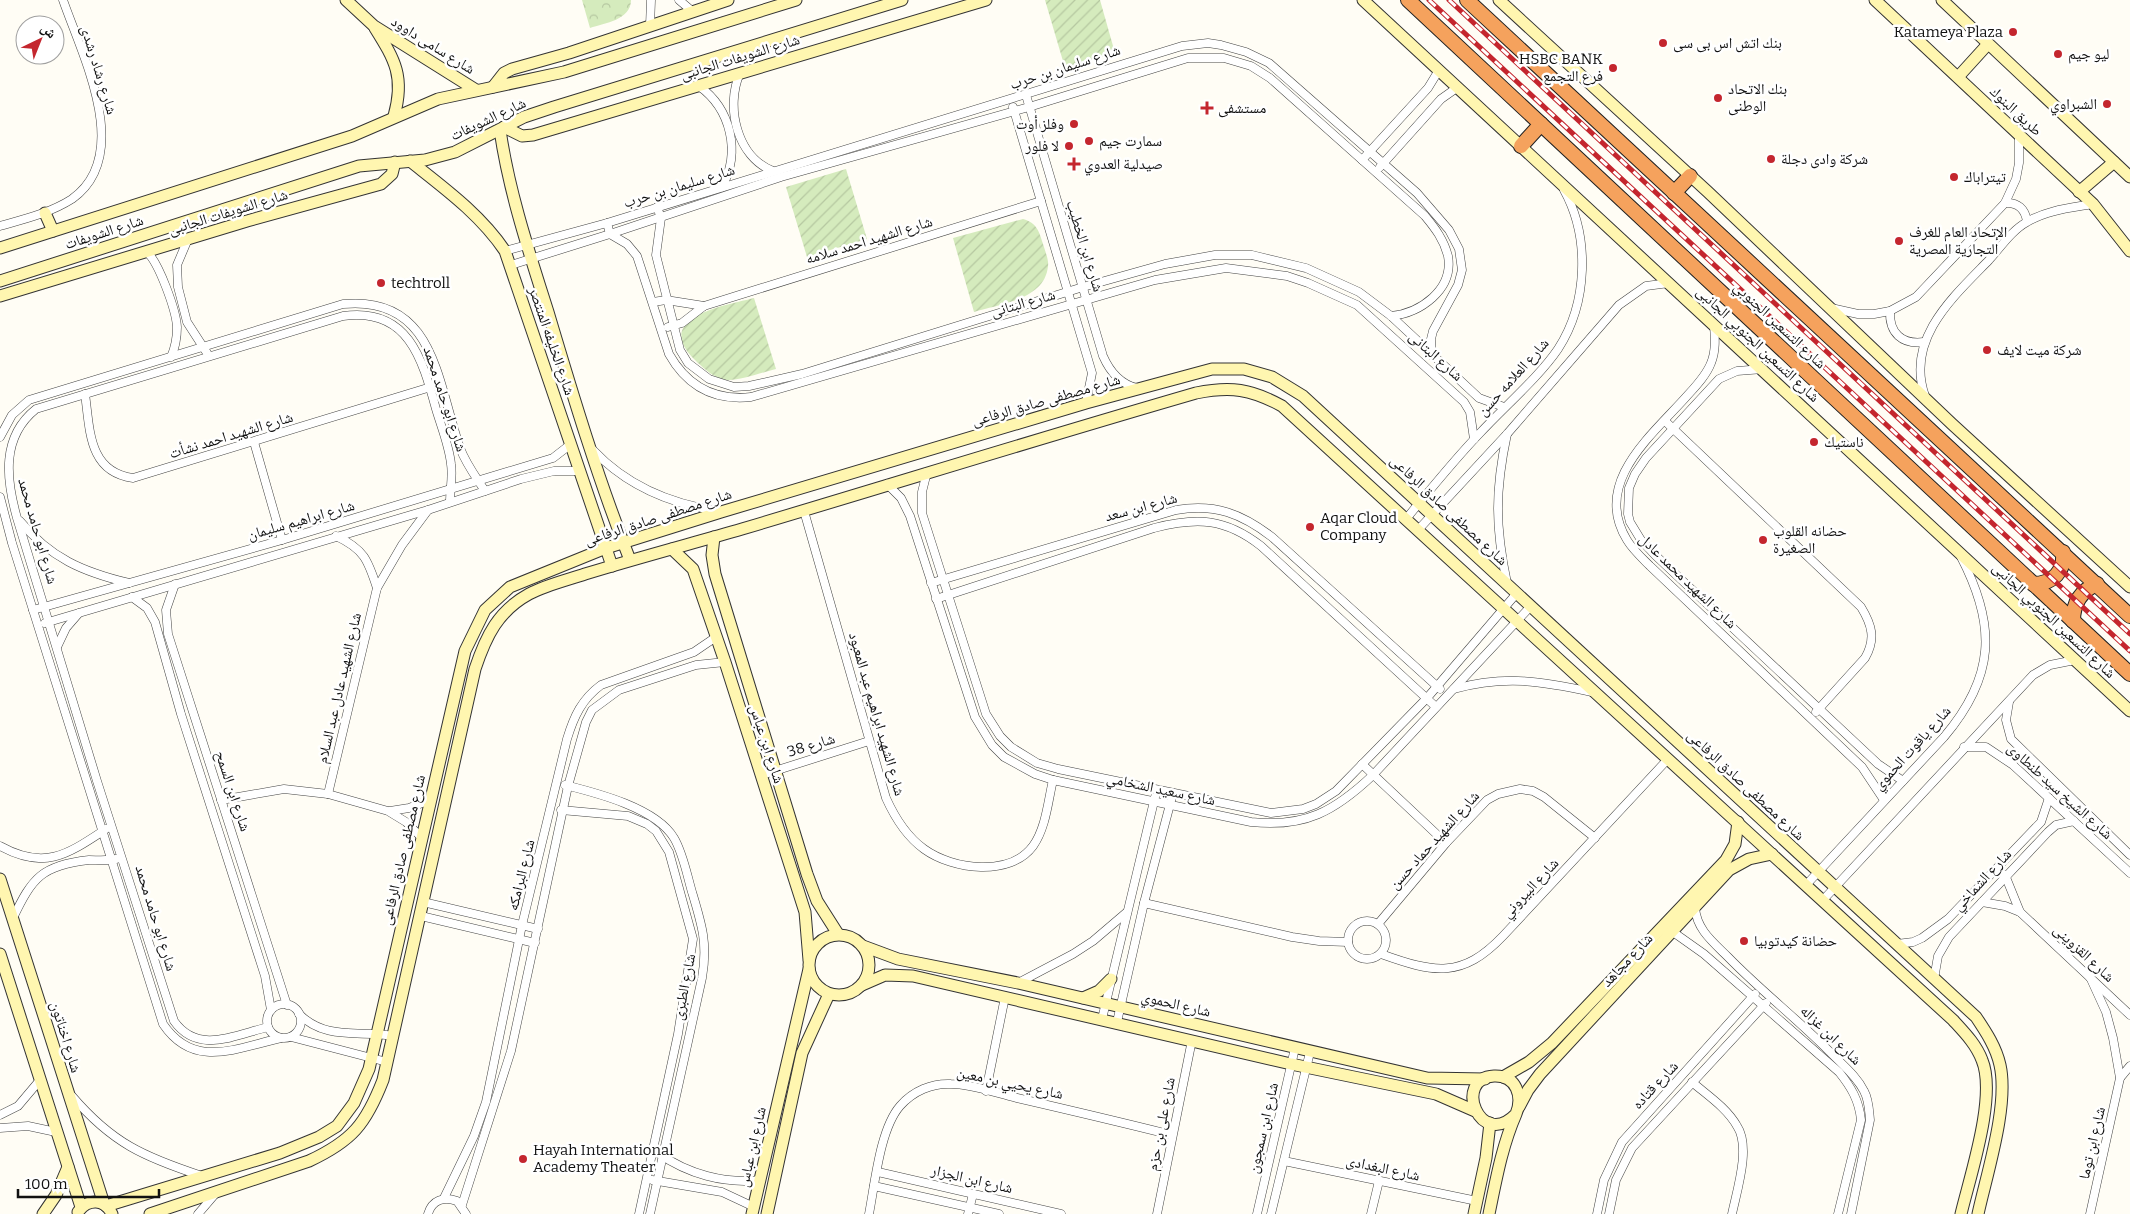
<svg xmlns="http://www.w3.org/2000/svg" width="2130" height="1214" font-family="Bitter,'Noto Naskh Arabic',serif">
	<style>
		.park { fill: url(#park-crowns) }
		.garden { fill: url(#garden-furrows) }
		.lines { fill: none; stroke-linecap: round; stroke-linejoin: round }
		.street-casing { stroke: #444; stroke-width: 9 }
		.secondary-casing { stroke: #333; stroke-width: 13 }
		.highway-casing { stroke: #222; stroke-width: 16 }
		.street { stroke: #fff; stroke-width: 8 }
		.secondary { stroke: #fff6b0; stroke-width: 11 }
		.highway { stroke: #f5a25d; stroke-width: 14 }
		.rail-casing { stroke: #c4262e; stroke-width: 5 }
		.rail { stroke: #fff; stroke-width: 3; stroke-dasharray: 9; stroke-linecap: butt }
		.poi-dot { fill: #c4262e; stroke: #fff; stroke-width: 2 }
		.labels { text-anchor: middle; stroke-width: 5; stroke-linejoin: round; paint-order: stroke }
		.poi-label { font-size: 15px; fill: #111; stroke: #fff; text-anchor: start }
		.street-label { font-size: 15px; fill: #111; stroke: #fff }
	</style>
	<defs>
		<pattern id="park-crowns" width="20" height="18" patternUnits="userSpaceOnUse" patternTransform="scale(1.25)"><rect width="20" height="18" fill="#d5ebbd"/><path d="M2 6a3 3 0 1 1 6 0M12 15a3 3 0 1 1 6 0" fill="none" stroke="#b6c8a1"/></pattern>
		<pattern id="garden-furrows" width="10" height="10" patternUnits="userSpaceOnUse" patternTransform="scale(1.25)"><rect width="10" height="10" fill="#d5ebbd"/><path d="M-1 1l2-2M0 10L10 0M9 11l2-2" fill="none" stroke="#b6c8a1"/></pattern>
	</defs>
	<rect width="100%" height="100%" fill="#fffdf5"/>
	<path class="park" d="M582 0H631C631 20 605 23 590 28Z"/>
	<g class="garden">
		<polygon points="1045,0 1100,0 1115,53 1065,68"/>
		<polygon points="846,169 867,239 807,257 786,187"/>
		<path d="M1023 219C1037 223 1039 231 1043 244 1045 251 1049 260 1048 266 1045 300 999 304 974 312L953 238Z"/>
		<path d="M754 298 776 369C764 372 738 381 727 380 714 379 701 366 692 357 654 316 728 305 754 298Z"/>
	</g>
	<g class="lines">
		<defs>
			<g id="street">
				<polyline points="679,0 692,11"/>
				<polyline points="650,26 651,0"/>
				<path d="M740 73C725 107 737 157 773 171"/>
				<path d="M699 86C731 109 741 152 722 187"/>
				<path d="M1026 95 1103 356C1110 372 1120 384 1137 388"/>
				<polyline points="1013,107 1092,373 1086,403"/>
				<polyline points="1362,160 1428,88 1439,70"/>
				<polyline points="1380,167 1441,99 1458,87"/>
				<path d="M2005 203C2018 202 2025 209 2027 221"/>
				<polyline points="657,207 661,218 656,255 680,350 688,363 709,379 734,387 749,386 802,374 1083,287 1165,264 1215,255 1252,255 1306,268 1359,292 1391,316 1479,398 1504,407"/>
				<path d="M607 223 610 234 627 244 637 256 669 354C687 386 714 401 751 397L1155 280 1226 268 1287 276 1308 283 1357 305 1464 402 1470 412 1474 439"/>
				<path d="M0 226C25 219 50 213 72 199 134 155 82 55 63 0"/>
				<polyline points="188,239 177,265 178,287 187,322 207,353"/>
				<polyline points="505,251 607,223 1182,46 1208,43 1221,45 1246,52 1269,63 1417,193 1449,230 1459,249 1462,270 1458,285 1433,331 1431,339 1432,356"/>
				<path d="M147 252C159 263 176 310 177 327 177 338 175 348 171 357"/>
				<path d="M511 265 610 234 781 177 1029 107 1188 58H1224L1251 66 1270 78 1425 216C1435 228 1444 240 1448 256 1454 290 1420 313 1391 316"/>
				<polyline points="653,302 666,300 704,306"/>
				<polyline points="1831,308 1858,314 1874,314 1890,311 1916,297 2005,203 2016,179 2019,163 2019,134"/>
				<path d="M1890 311C1889 333 1902 345 1924 342"/>
				<path d="M1714 325C1715 338 1716 351 1711 363 1706 376 1695 387 1686 397 1651 436 1592 483 1627 540 1633 550 1642 558 1650 566L1862 767 1884 800"/>
				<polyline points="668,327 682,323 704,306 1041,201"/>
				<polyline points="1763,369 1737,371 1719,379 1646,458 1635,474 1629,488 1628,514 1630,522 1641,540 1655,555 1878,764 1903,781"/>
				<path d="M85 394C90 429 88 472 133 478L434 386"/>
				<path d="M1925 396C1905 339 1953 297 1989 260 2000 248 2012 230 2027 222 2047 210 2070 208 2093 204"/>
				<path d="M1665 421 1861 607C1872 625 1876 639 1865 658L1816 712"/>
				<path d="M0 437 12 415 29 400 343 304C435 295 437 382 460 448 466 464 476 477 485 491"/>
				<polyline points="254,442 282,540"/>
				<path d="M593 450C627 486 670 504 719 511"/>
				<polyline points="927,472 922,492 922,513 986,714 1000,736 1011,747 1037,763 1058,769 1271,813 1303,809 1316,804 1336,791 1427,698 1517,593"/>
				<path d="M887 484 901 498 910 516 975 717 992 745 1004 757 1035 774 1053 780 1251 822C1305 828 1335 811 1373 775L1531 606"/>
				<path d="M0 497 12 543 163 1024C194 1070 236 1048 281 1038"/>
				<path d="M804 511 886 798C895 818 906 836 924 849 953 870 1010 877 1033 846 1046 828 1048 801 1053 780"/>
				<path d="M1406 519C1430 490 1454 460 1480 433 1504 407 1539 377 1558 349 1588 303 1590 237 1564 190"/>
				<path d="M20 521C50 558 83 572 129 583"/>
				<polyline points="1418,530 1507,434 1619,305 1646,286 1669,283"/>
				<path d="M336 536C364 549 368 560 377 588"/>
				<path d="M931 583 1176 510C1215 503 1242 514 1272 537L1440 689"/>
				<path d="M1507 583C1495 527 1495 490 1507 434"/>
				<polyline points="175,584 166,610 168,634 287,1005"/>
				<polyline points="132,597 147,608 155,622 181,714 265,976 271,1010"/>
				<path d="M936 599 1154 528C1197 517 1225 518 1261 546L1436 707"/>
				<polyline points="33,610 282,540 553,458 571,444"/>
				<polyline points="45,623 428,510 521,479 554,471 580,471"/>
				<polyline points="57,647 66,628 79,613"/>
				<path d="M1454 689C1505 675 1542 681 1592 692"/>
				<polyline points="2009,702 2006,720 2011,739 2130,855"/>
				<polyline points="1964,747 1986,747 2013,765 2130,873"/>
				<polyline points="1362,764 1446,843"/>
				<polyline points="762,775 869,741"/>
				<path d="M565 785C597 793 656 808 674 838 683 853 687 875 692 892 702 925 708 944 702 978L650 1214"/>
				<polyline points="328,794 377,588 402,545 428,510"/>
				<polyline points="221,800 284,789 328,794 388,811 406,822 421,837"/>
				<polyline points="561,810 628,816 647,824 656,831 669,852 693,939 678,1034 639,1214"/>
				<polyline points="390,811 409,808 430,800"/>
				<path d="M0 846C45 871 68 854 106 829"/>
				<polyline points="2005,875 2020,912"/>
				<path d="M1806 885 1944 737C1995 677 1997 626 1961 557"/>
				<polyline points="1823,900 2033,675 2050,665 2075,660"/>
				<polyline points="423,902 538,929"/>
				<polyline points="1982,902 2005,906 2020,912 2130,1015"/>
				<polyline points="1144,903 1292,937 1319,941 1348,942"/>
				<path d="M1695 908C1697 930 1713 942 1728 957 1762 992 1800 1021 1834 1056 1845 1067 1857 1077 1864 1091 1869 1100 1869 1110 1870 1120L1851 1214"/>
				<polyline points="421,916 535,943"/>
				<path d="M13 918C32 878 42 865 89 860 98 860 107 861 116 859"/>
				<circle cx="1367" cy="940" r="19"/>
				<polyline points="1378,924 1446,843 1487,800 1498,794 1520,789 1533,791 1544,797 1595,838"/>
				<path d="M1673 932 1704 954 1839 1072C1851 1087 1859 1100 1861 1120L1838 1214"/>
				<polyline points="1897,944 1913,942 1922,938 1948,919 2041,822 2049,798"/>
				<path d="M1381 954C1434 973 1462 979 1503 936L1668 759"/>
				<polyline points="1934,979 1938,956 1949,937 2048,832 2056,825 2074,821"/>
				<polyline points="1018,983 1073,954 1093,941 1127,912"/>
				<circle cx="284" cy="1021" r="17"/>
				<path d="M299 1014C326 1041 360 1030 394 1036"/>
				<polyline points="1102,1019 1155,797"/>
				<polyline points="1117,1022 1144,903 1173,793"/>
				<path d="M268 1027C235 1035 198 1055 174 1021L97 781 17 518C6 479 1 437 36 409L343 316C408 307 422 358 436 409 441 426 449 445 451 464 453 476 450 490 450 502"/>
				<polyline points="291,1037 387,1062"/>
				<polyline points="2120,1078 2130,1066"/>
				<path d="M1692 1082C1707 1095 1727 1108 1737 1126 1751 1147 1737 1190 1732 1214"/>
				<polyline points="986,1091 1005,997"/>
				<path d="M72 1096C112 1143 144 1157 202 1176"/>
				<polyline points="0,1115 18,1106 40,1080"/>
				<polyline points="0,1128 28,1126 56,1132"/>
				<path d="M658 1153C688 1174 724 1184 760 1180"/>
				<polyline points="1284,1161 1477,1201"/>
				<polyline points="878,1172 1061,1214"/>
				<polyline points="652,1180 722,1192 754,1207"/>
				<polyline points="874,1186 999,1214"/>
				<path d="M444 1198 474 1136 486 1102 522 925 567 739C574 716 582 699 601 685L694 652 716 637"/>
				<polyline points="462,1205 511,1051 568,786 586,722 592,710 619,690 696,665 725,662"/>
				<polyline points="198,1214 216,1193"/>
				<path d="M428 1214C432 1200 444 1196 457 1201L466 1214"/>
				<path d="M869 1214C875 1183 880 1129 900 1106 913 1091 932 1083 951 1084 972 1084 996 1093 1017 1098 1069 1110 1120 1122 1172 1135"/>
				<polyline points="968,1214 973,1194"/>
				<polyline points="1157,1214 1192,1040"/>
				<polyline points="1257,1214 1295,1048"/>
				<polyline points="1271,1214 1310,1052"/>
				<polyline points="1371,1214 1379,1181"/>
				<polyline points="1597,1214 1604,1180 1622,1142 1755,994"/>
				<polyline points="1609,1214 1616,1180 1632,1148 1766,1003"/>
				<polyline points="2090,1214 2120,1078 2113,1038 2106,1012 2090,977"/>
			</g>
			<g id="secondary">
				<polyline points="346,0 374,26 476,90"/>
				<polyline points="1363,0 2130,711"/>
				<polyline points="1499,0 1708,192 1952,424 2130,587"/>
				<polyline points="1875,0 2093,204 2130,251"/>
				<polyline points="1942,0 2130,177"/>
				<path d="M375 28C395 60 405 77 394 116"/>
				<polyline points="1958,77 1988,44"/>
				<polyline points="493,87 504,73 512,69 569,53 728,0"/>
				<polyline points="504,127 522,136 533,135 986,0"/>
				<path d="M500 130C509 192 529 252 548 312 573 396 598 479 630 560"/>
				<path d="M410 161C444 188 480 214 505 251L612 566"/>
				<polyline points="2079,192 2114,162"/>
				<polyline points="45,213 53,231"/>
				<polyline points="0,248 352,136 438,99 564,72 796,0"/>
				<polyline points="0,281 359,166 425,160 455,152 524,117 554,107 902,0"/>
				<polyline points="0,296 247,221 381,184 392,174 395,162"/>
				<polyline points="714,537 712,555 715,574 807,874 817,901 838,934"/>
				<polyline points="672,549 693,569 725,662 805,912 809,960"/>
				<polyline points="0,879 104,1204"/>
				<circle cx="839" cy="965" r="30"/>
				<polyline points="863,946 898,959 1018,983 1427,1078 1485,1079"/>
				<polyline points="0,954 81,1207"/>
				<polyline points="862,985 885,975 913,976 1291,1064 1436,1094 1475,1111"/>
				<polyline points="1083,998 1099,991 1111,979"/>
				<polyline points="1503,1077 1529,1062 1552,1043 1726,860 1735,844 1738,822"/>
				<polyline points="1519,1107 1528,1090 1540,1074 1729,870 1749,859 1772,854"/>
				<path d="M106 1206 280 1153 319 1137 337 1126 354 1103 369 1069 465 651 485 610 510 587 606 548 721 512 1086 403 1212 369H1244L1272 377 1303 396 1976 1017C1986 1032 1996 1047 2000 1065 2009 1105 1987 1173 1978 1214"/>
				<path d="M78 1212C88 1198 105 1199 112 1214"/>
				<polyline points="43,1214 56,1195 68,1167"/>
				<path d="M150 1214 309 1161C352 1141 366 1124 383 1080L475 669C486 636 498 611 529 594 546 585 567 580 585 574 637 558 690 544 742 529 893 484 1044 437 1196 393 1231 386 1251 389 1282 406L1953 1020C1964 1032 1976 1044 1982 1060 1997 1096 1970 1176 1961 1214"/>
				<polyline points="752,1214 809,969"/>
				<polyline points="767,1214 802,1053 829,994"/>
				<polyline points="1474,1214 1486,1158 1490,1123"/>
				<path d="M1489 1214C1496 1180 1502 1146 1516 1114 1523 1097 1517 1075 1494 1076 1452 1078 1480 1151 1516 1114"/>
			</g>
			<g id="highway">
				<polyline points="1408,0 2130,674"/>
				<polyline points="1467,0 2130,616"/>
				<polyline points="1521,146 1541,124"/>
				<polyline points="1674,193 1690,176"/>
				<path d="M2033 584C2053 584 2065 571 2063 552"/>
				<path d="M2073 621C2073 604 2080 591 2097 584"/>
			</g>
		</defs>
		<use href="#street" class="street-casing"/>
		<use href="#secondary" class="secondary-casing"/>
		<use href="#highway" class="highway-casing"/>
		<use href="#street" class="street"/>
		<use href="#secondary" class="secondary"/>
		<use href="#highway" class="highway"/>
		<defs>
			<g id="rail">
				<polyline points="1429,0 2130,651"/>
				<polyline points="1449,0 2130,634"/>
			</g>
		</defs>
		<use href="#rail" class="rail-casing"/>
		<use href="#rail" class="rail"/>
	</g>
	<g class="poi-dot">
		<circle cx="2013" cy="32" r="5"/>
		<circle cx="1663" cy="43" r="5"/>
		<circle cx="2058" cy="54" r="5"/>
		<circle cx="1613" cy="68" r="5"/>
		<circle cx="1718" cy="98" r="5"/>
		<circle cx="2107" cy="104" r="5"/>
		<path d="M1204.5 100.5h5v5h5v5h-5v5h-5v-5h-5v-5h5z"/>
		<circle cx="1074" cy="124" r="5"/>
		<circle cx="1089" cy="141" r="5"/>
		<circle cx="1069" cy="146" r="5"/>
		<circle cx="1771" cy="159" r="5"/>
		<path d="M1071.5 156.5h5v5h5v5h-5v5h-5v-5h-5v-5h5z"/>
		<circle cx="1954" cy="177" r="5"/>
		<circle cx="1899" cy="241" r="5"/>
		<circle cx="381" cy="283" r="5"/>
		<circle cx="1987" cy="350" r="5"/>
		<circle cx="1814" cy="442" r="5"/>
		<circle cx="1310" cy="527" r="5"/>
		<circle cx="1763" cy="540" r="5"/>
		<circle cx="1744" cy="941" r="5"/>
		<circle cx="523" cy="1159" r="5"/>
	</g>
	<g class="labels">
		<g class="poi-label">
			<text x="2003" y="37" text-anchor="end">Katameya Plaza</text>
			<text x="1673" y="48">بنك اتش اس بى سى</text>
			<text x="2068" y="59">ليو جيم</text>
			<text x="1603" y="64" text-anchor="end">HSBC BANK<tspan x="1603" dy="17">فرع التجمع</tspan></text>
			<text x="1728" y="94">بنك الاتحاد<tspan x="1728" dy="17">الوطنى</tspan></text>
			<text x="2097" y="109" text-anchor="end">الشبراوي</text>
			<text x="1218" y="113">مستشفى</text>
			<text x="1064" y="129" text-anchor="end">وفلز أوت</text>
			<text x="1099" y="146">سمارت جيم</text>
			<text x="1059" y="151" text-anchor="end">لا فلور</text>
			<text x="1781" y="164">شركة وادى دجلة</text>
			<text x="1084" y="169">صيدلية العدوي</text>
			<text x="1964" y="182">تيتراباك</text>
			<text x="1909" y="237">الإتحاد العام للغرف<tspan x="1909" dy="17">التجارية المصرية</tspan></text>
			<text x="391" y="288">techtroll</text>
			<text x="1997" y="355">شركة ميت لايف</text>
			<text x="1824" y="447">ناستيك</text>
			<text x="1320" y="523">Aqar Cloud<tspan x="1320" dy="17">Company</tspan></text>
			<text x="1773" y="536">حضانه القلوب<tspan x="1773" dy="17">الصغيرة</tspan></text>
			<text x="1754" y="946">حضانة كيدتوبيا</text>
			<text x="533" y="1155">Hayah International<tspan x="533" dy="17">Academy Theater</tspan></text>
		</g>
		<g class="street-label">
			<text transform="translate(433 45) rotate(32)" y="5">شارع سامى داوود</text>
			<text transform="translate(740 57) rotate(-17)" y="5">شارع الشويفات الجانبى</text>
			<text transform="translate(1065 67) rotate(-18)" y="5">شارع سليمان بن حرب</text>
			<text transform="translate(99 70) rotate(73)" y="5">شارع رشاد رشدى</text>
			<text transform="translate(2016 111) rotate(43)" y="5">طريق البنوك</text>
			<text transform="translate(488 119) rotate(-25)" y="5">شارع الشويفات</text>
			<text transform="translate(679 186) rotate(-17)" y="5">شارع سليمان بن حرب</text>
			<text transform="translate(228 212) rotate(-17)" y="5">شارع الشويفات الجانبى</text>
			<text transform="translate(104 232) rotate(-18)" y="5">شارع الشويفات</text>
			<text transform="translate(869 240) rotate(-17)" y="5">شارع الشهيد احمد سلامه</text>
			<text transform="translate(1085 246) rotate(73)" y="5">شارع ابن الخطيب</text>
			<text transform="translate(1023 303) rotate(-16)" y="5">شارع البتانى</text>
			<text transform="translate(1780 325) rotate(43)" y="5">شارع التسعين الجنوبي</text>
			<text transform="translate(552 341) rotate(71)" y="5">شارع الخليفه المنتصر</text>
			<text transform="translate(1758 344) rotate(43)" y="5">شارع التسعين الجنوبي الجانبى</text>
			<text transform="translate(1436 356) rotate(42)" y="5">شارع البتانى</text>
			<text transform="translate(1513 377) rotate(-48)" y="5">شارع العلامه حسن</text>
			<text transform="translate(445 399) rotate(72)" y="5">شارع ابو حامد محمد</text>
			<text transform="translate(1046 400) rotate(-16)" y="5">شارع مصطفى صادق الرفاعى</text>
			<text transform="translate(231 435) rotate(-17)" y="5">شارع الشهيد احمد نشأت</text>
			<text transform="translate(1141 507) rotate(-15)" y="5">شارع ابن سعد</text>
			<text transform="translate(1449 510) rotate(43)" y="5">شارع مصطفى صادق الرفاعى</text>
			<text transform="translate(658 517) rotate(-18)" y="5">شارع مصطفى صادق الرفاعى</text>
			<text transform="translate(301 520) rotate(-16)" y="5">شارع ابراهيم سليمان</text>
			<text transform="translate(38 531) rotate(74)" y="5">شارع ابو حامد محمد</text>
			<text transform="translate(1688 581) rotate(44)" y="5">شارع الشهيد محمد عادل</text>
			<text transform="translate(2054 620) rotate(43)" y="5">شارع التسعين الجنوبي الجانبى</text>
			<text transform="translate(339 688) rotate(-77)" y="5">شارع الشهيد عادل عبد السلام</text>
			<text transform="translate(877 714) rotate(74)" y="5">شارع الشهيد ابراهيم عبد المعبود</text>
			<text transform="translate(767 744) rotate(72)" y="5">شارع ابن عباس</text>
			<text transform="translate(811 745) rotate(-17)" y="5">شارع 38</text>
			<text transform="translate(1912 748) rotate(-48)" y="5">شارع ياقوت الحموي</text>
			<text transform="translate(1746 785) rotate(43)" y="5">شارع مصطفى صادق الرفاعى</text>
			<text transform="translate(1161 789) rotate(12)" y="5">شارع سعيد الشخامي</text>
			<text transform="translate(233 791) rotate(72)" y="5">شارع ابن السمح</text>
			<text transform="translate(2060 791) rotate(42)" y="5">شارع الشيخ سيد طنطاوى</text>
			<text transform="translate(1434 840) rotate(-48)" y="5">شارع الشهيد حماد حسن</text>
			<text transform="translate(403 850) rotate(-77)" y="5">شارع مصطفى صادق الرفاعى</text>
			<text transform="translate(521 875) rotate(-76)" y="5">شارع البرامكه</text>
			<text transform="translate(1982 880) rotate(-47)" y="5">شارع الشماخي</text>
			<text transform="translate(1530 888) rotate(-47)" y="5">شارع البيروني</text>
			<text transform="translate(156 918) rotate(73)" y="5">شارع ابو حامد محمد</text>
			<text transform="translate(2084 953) rotate(43)" y="5">شارع القزوينى</text>
			<text transform="translate(1627 960) rotate(-47)" y="5">شارع مجاهد</text>
			<text transform="translate(684 987) rotate(-79)" y="5">شارع الطبرى</text>
			<text transform="translate(1176 1004) rotate(13)" y="5">شارع الحموي</text>
			<text transform="translate(1831 1035) rotate(44)" y="5">شارع ابن غزاله</text>
			<text transform="translate(66 1037) rotate(73)" y="5">شارع اخناتون</text>
			<text transform="translate(1010 1083) rotate(12)" y="5">شارع يحيي بن معين</text>
			<text transform="translate(1655 1085) rotate(-47)" y="5">شارع قتاده</text>
			<text transform="translate(1161 1124) rotate(-79)" y="5">شارع على بن حزم</text>
			<text transform="translate(1263 1128) rotate(-77)" y="5">شارع ابن سمجون</text>
			<text transform="translate(2092 1143) rotate(-77)" y="5">شارع ابن توما</text>
			<text transform="translate(752 1147) rotate(-77)" y="5">شارع ابن عباس</text>
			<text transform="translate(1383 1168) rotate(12)" y="5">شارع البغدادى</text>
			<text transform="translate(972 1179) rotate(13)" y="5">شارع ابن الجزار</text>
		</g>
	</g>
	<g transform="translate(40 40) rotate(43)"><circle r="24" fill="#ffffff" stroke="#a0a0a0"/>
	<path d="M0-4L9 19L0 12L-9 19Z" fill="#c4262e"/>
	<text y="-8" font-size="14" font-weight="bold" text-anchor="middle" fill="#111111">ش</text>
	</g>
	<path d="M18 1189v8h141v-8" fill="none" stroke="#111111" stroke-width="2.5"/>
	<text x="25" y="1189" font-size="15" fill="#111111" stroke="#ffffff" stroke-width="4" paint-order="stroke">100 m</text>
</svg>
